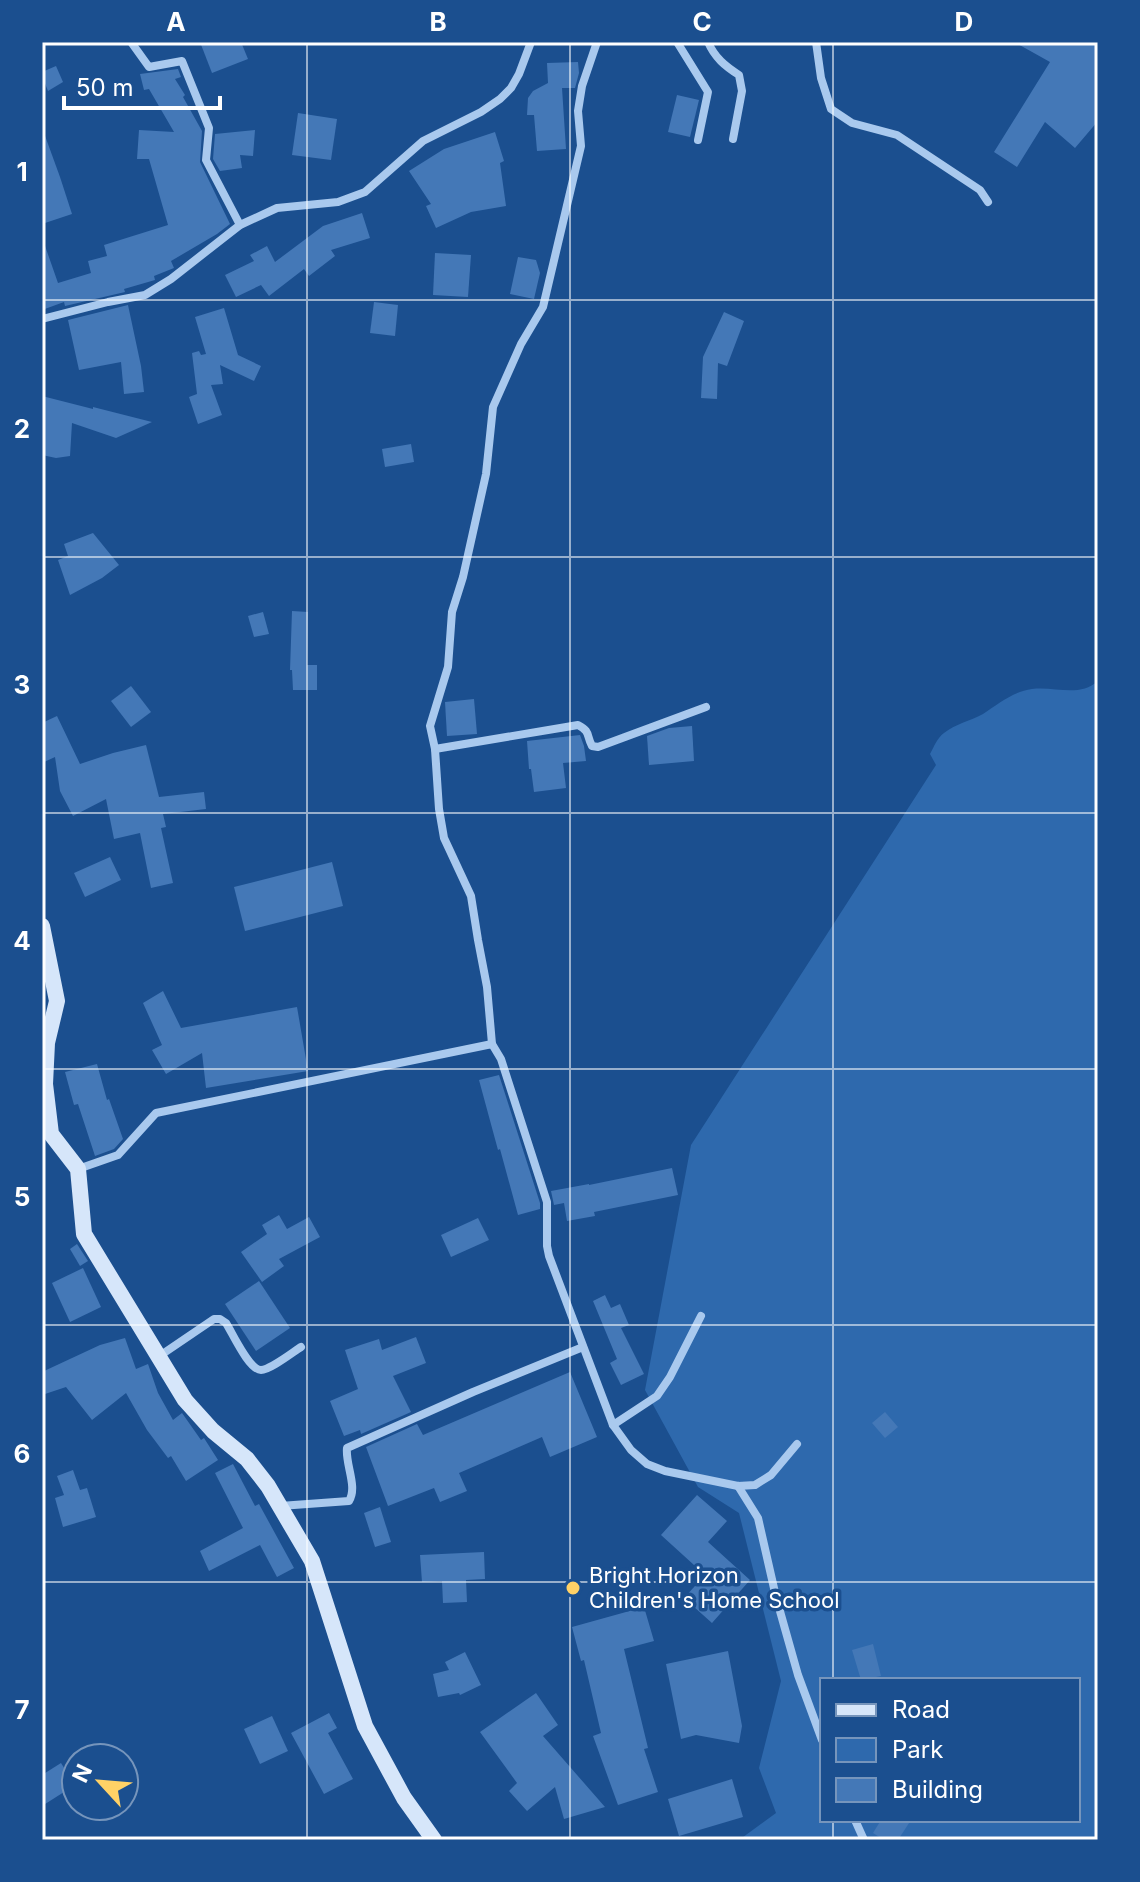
<svg xmlns="http://www.w3.org/2000/svg" width="1140" height="1882" font-family="Inter,sans-serif">
	<style>
		.green { fill: #2e69ad; fill-rule: evenodd }
		.building { fill: #4478b7 }
		.lines { fill: none; stroke-linecap: round; stroke-linejoin: round }
		.street { stroke: #a9c9ee; stroke-width: 8 }
		.secondary { stroke: #d6e6fa; stroke-width: 16 }
		.grid { fill: none; stroke: #fff; stroke-width: 2; stroke-opacity: 0.55 }
		.poi-dot { fill: #ffd166; stroke: #1b4f8f; stroke-width: 3 }
		.labels { text-anchor: middle; stroke-width: 7; stroke-linejoin: round; paint-order: stroke }
		.poi-label { font-size: 22px; fill: #fff; stroke: #1b4f8f; text-anchor: start }
		.neatline { fill: none; stroke: #fff; stroke-width: 3 }
		.grid-label { font-size: 26px; text-anchor: middle; font-weight: bold; fill: #fff }
	</style>
	<rect width="100%" height="100%" fill="#1b4f8f"/>
	<path class="green" d="M1098 681V1840H739L776 1813 759 1768 781 1681 739 1513 698 1487 645 1390 691 1145 936 765 930 754C934 747 937 738 944 733 955 724 970 721 983 714 998 704 1014 691 1032 689 1055 686 1079 698 1098 681ZM822 1680H1078V1820H822Z"/>
	<g class="building">
		<polygon points="200,42 241,42 248,59 212,73"/>
		<polygon points="1014,42 1098,42 1098,121 1075,148 1045,122 1017,167 994,152 1050,62"/>
		<polygon points="578,62 579,73 575,88 562,88 566,149 537,151 534,115 527,115 528,98 533,91 548,83 547,63"/>
		<polygon points="56,66 63,82 48,91 42,76 42,72"/>
		<polygon points="178,69 181,77 175,79 185,95 183,97 202,131 200,162 230,224 217,234 171,261 174,268 154,276 155,280 124,289 125,292 65,306 64,302 42,310 42,244 44,243 58,283 91,273 88,261 107,256 104,245 168,225 149,159 137,159 139,130 174,132 149,89 144,90 140,74"/>
		<polygon points="677,95 699,100 690,137 668,132"/>
		<polygon points="298,113 337,119 331,160 292,155"/>
		<polygon points="255,130 253,156 240,155 242,168 220,171 213,159 215,134"/>
		<polygon points="495,132 504,161 500,163 506,206 471,212 436,228 426,206 431,204 409,171 444,149"/>
		<polygon points="42,133 44,133 60,177 72,214 42,224"/>
		<polygon points="362,213 370,238 331,250 335,256 309,276 304,269 269,296 261,285 236,297 225,275 254,261 250,255 267,246 275,262 323,226"/>
		<polygon points="435,253 471,255 468,297 433,295"/>
		<polygon points="518,257 536,260 540,273 534,299 510,294"/>
		<polygon points="374,302 398,305 395,336 370,333"/>
		<polygon points="128,305 141,366 144,392 124,394 121,362 79,370 68,320"/>
		<polygon points="224,308 238,355 261,366 254,381 220,365 223,384 211,385 222,415 198,424 189,397 197,394 192,353 199,351 201,355 206,354 195,317"/>
		<polygon points="724,312 744,321 727,366 718,363 717,399 701,398 703,357"/>
		<polygon points="42,396 93,409 93,407 152,422 116,438 72,423 70,456 56,458 42,455"/>
		<polygon points="411,444 414,462 385,467 382,449"/>
		<polygon points="93,533 119,565 102,578 70,595 58,560 68,556 64,544"/>
		<polygon points="292,611 308,612 307,665 317,665 317,690 293,690 292,670 290,670"/>
		<polygon points="263,612 269,634 254,637 248,616"/>
		<polygon points="131,686 151,712 131,727 111,701"/>
		<polygon points="474,699 477,734 447,736 445,702"/>
		<polygon points="57,716 80,764 113,753 146,745 159,797 204,792 206,809 163,814 166,827 161,828 173,883 151,888 140,833 114,839 106,799 73,816 60,791 55,757 42,763 42,723"/>
		<polygon points="692,726 694,761 649,765 647,736 669,728"/>
		<polygon points="580,735 584,746 586,761 563,763 566,788 534,792 531,769 529,769 527,741"/>
		<polygon points="110,857 121,880 85,897 74,873"/>
		<polygon points="332,862 343,906 245,931 234,887"/>
		<polygon points="163,991 181,1028 297,1007 308,1071 206,1088 202,1053 166,1074 152,1050 162,1045 143,1003"/>
		<polygon points="97,1064 107,1100 109,1099 123,1139 114,1149 95,1156 78,1104 74,1105 65,1072"/>
		<polygon points="499,1075 540,1203 540,1209 518,1215 500,1149 498,1150 479,1080"/>
		<polygon points="672,1168 678,1195 594,1212 595,1216 567,1221 564,1203 554,1205 551,1191 589,1184 589,1185"/>
		<polygon points="279,1215 287,1229 309,1217 320,1237 279,1259 284,1266 262,1282 241,1252 267,1234 262,1225"/>
		<polygon points="478,1218 489,1240 451,1257 441,1235"/>
		<polygon points="77,1244 88,1261 80,1266 70,1249"/>
		<polygon points="83,1268 101,1307 70,1322 52,1283"/>
		<polygon points="259,1281 290,1328 256,1351 225,1304"/>
		<polygon points="605,1295 611,1308 620,1304 629,1325 621,1328 644,1374 621,1385 610,1363 617,1359 593,1301"/>
		<polygon points="416,1337 426,1363 393,1376 411,1412 361,1434 360,1430 344,1436 330,1401 358,1389 345,1350 379,1339 382,1350"/>
		<polygon points="125,1338 136,1369 148,1364 158,1393 173,1420 182,1413 201,1440 204,1438 218,1460 186,1481 171,1456 168,1458 147,1430 126,1393 92,1420 66,1387 42,1395 42,1372 100,1345"/>
		<polygon points="570,1372 597,1437 550,1457 542,1437 459,1473 467,1491 440,1502 434,1488 388,1506 366,1447 417,1424 423,1435"/>
		<polygon points="885,1412 898,1427 885,1438 872,1423"/>
		<polygon points="233,1464 255,1506 259,1504 294,1568 277,1577 260,1545 209,1571 200,1551 243,1528 215,1473"/>
		<polygon points="73,1470 80,1490 87,1488 96,1517 63,1527 55,1498 64,1495 57,1476"/>
		<polygon points="697,1495 727,1521 708,1542 750,1580 712,1623 684,1598 705,1575 661,1535"/>
		<polygon points="380,1507 391,1542 375,1547 364,1513"/>
		<polygon points="484,1552 485,1579 466,1580 467,1602 443,1603 442,1581 422,1582 420,1555"/>
		<polygon points="644,1607 654,1641 624,1649 648,1748 644,1749 658,1792 618,1805 593,1736 601,1733 584,1660 581,1661 572,1627"/>
		<polygon points="873,1644 881,1676 861,1680 852,1650"/>
		<polygon points="728,1651 742,1726 739,1743 696,1735 681,1739 666,1664"/>
		<polygon points="465,1652 481,1685 460,1695 459,1693 438,1697 433,1674 449,1670 445,1662"/>
		<polygon points="536,1693 558,1725 543,1736 605,1807 564,1819 555,1787 527,1811 509,1791 517,1783 480,1732"/>
		<polygon points="329,1713 337,1728 328,1733 353,1779 324,1794 291,1733"/>
		<polygon points="272,1716 288,1751 260,1764 244,1729"/>
		<polygon points="61,1763 75,1785 42,1806 42,1775"/>
		<polygon points="732,1779 743,1817 679,1836 668,1799"/>
		<polygon points="881,1820 911,1820 898,1840 884,1840 873,1833"/>
	</g>
	<g class="lines">
		<g class="street">
			<polyline points="131,42 149,67 182,61 209,128 206,160 240,225"/>
			<polyline points="677,42 708,92 698,140"/>
			<path d="M708 42C715 58 725 66 739 75L742 91 733 139"/>
			<polyline points="816,42 821,78 831,109 852,123 897,135 980,190 988,202"/>
			<polyline points="42,319 108,302 145,295 171,279 240,225 277,208 338,202 365,192 423,141 481,112 500,99 511,88 519,74 531,42"/>
			<path d="M435 749 578 725C591 732 586 735 592 746L598 747 706 707"/>
			<polyline points="492,1044 487,987 478,940 471,896 444,838 439,809 435,749 430,726 448,667 452,612 463,577 486,474 493,407 521,344 543,307 581,146 578,111 582,86 597,42"/>
			<polyline points="78,1169 118,1155 156,1113 492,1044 501,1059 547,1202 547,1246 549,1256 613,1425 631,1450 647,1464 665,1471 738,1486 755,1485 771,1475 797,1444"/>
			<path d="M158 1357 214 1319H220L226 1323C233 1334 249 1370 261 1370 270 1370 293 1352 301 1347"/>
			<polyline points="613,1425 657,1396 670,1377 701,1316"/>
			<polyline points="738,1486 758,1518 776,1597 798,1675 822,1740"/>
			<path d="M280 1506 349 1501C358 1487 345 1464 347 1448L473 1392 583 1347"/>
			<polyline points="855,1820 864,1840"/>
		</g>
		<polyline class="secondary" points="42,926 57,1001 47,1043 45,1084 51,1134 78,1169 84,1234 185,1400 213,1431 247,1459 268,1486 312,1561 365,1726 404,1798 434,1840"/>
	</g>
	<path class="grid" d="M307 42V1840M570 42V1840M833 42V1680M42 300H1098M42 557H1098M42 813H1098M42 1069H1098M42 1325H1098M42 1582H1098M833 1820V1840"/>
	<circle class="poi-dot" cx="573" cy="1588" r="8"/>
	<g class="labels">
		<g class="poi-label">
			<text x="589" y="1583">Bright Horizon<tspan x="589" dy="25">Children's Home School</tspan></text>
		</g>
	</g>
	<rect width="1140" height="1882" fill="none" stroke="#1b4f8f" stroke-width="88"/>
	<rect x="820" y="1678" width="260" height="144" fill="#1b4f8f" stroke="#7695bc" stroke-width="2"/>
	<rect x="836" y="1704" width="40" height="12" fill="#d6e6fa" stroke="#7695bc" stroke-width="2"/>
	<text x="892" y="1718" font-size="24" fill="#ffffff">Road</text>
	<rect x="836" y="1738" width="40" height="24" fill="#2e69ad" stroke="#7695bc" stroke-width="2"/>
	<text x="892" y="1758" font-size="24" fill="#ffffff">Park</text>
	<rect x="836" y="1778" width="40" height="24" fill="#4478b7" stroke="#7695bc" stroke-width="2"/>
	<text x="892" y="1798" font-size="24" fill="#ffffff">Building</text>
	<g transform="translate(100 1782) rotate(296)"><circle r="38" fill="#1b4f8f" stroke="#7695bc" stroke-width="2"/>
	<path d="M0-6L14 30L0 20L-14 30Z" fill="#ffd166"/>
	<text y="-12" font-size="22" font-weight="bold" text-anchor="middle" fill="#ffffff">N</text>
	</g>
	<path d="M64 96v12h156v-12" fill="none" stroke="#ffffff" stroke-width="4"/>
	<text x="76" y="96" font-size="24" fill="#ffffff" stroke="#1b4f8f" stroke-width="6" paint-order="stroke">50 m</text>
	<rect x="44" y="44" width="1052" height="1794" class="neatline"/>
	<g class="grid-label">
		<text x="176" y="31">A</text>
		<text x="438" y="31">B</text>
		<text x="702" y="31">C</text>
		<text x="964" y="31">D</text>
		<text x="22" y="181">1</text>
		<text x="22" y="438">2</text>
		<text x="22" y="694">3</text>
		<text x="22" y="950">4</text>
		<text x="22" y="1206">5</text>
		<text x="22" y="1463">6</text>
		<text x="22" y="1719">7</text>
	</g>
</svg>
